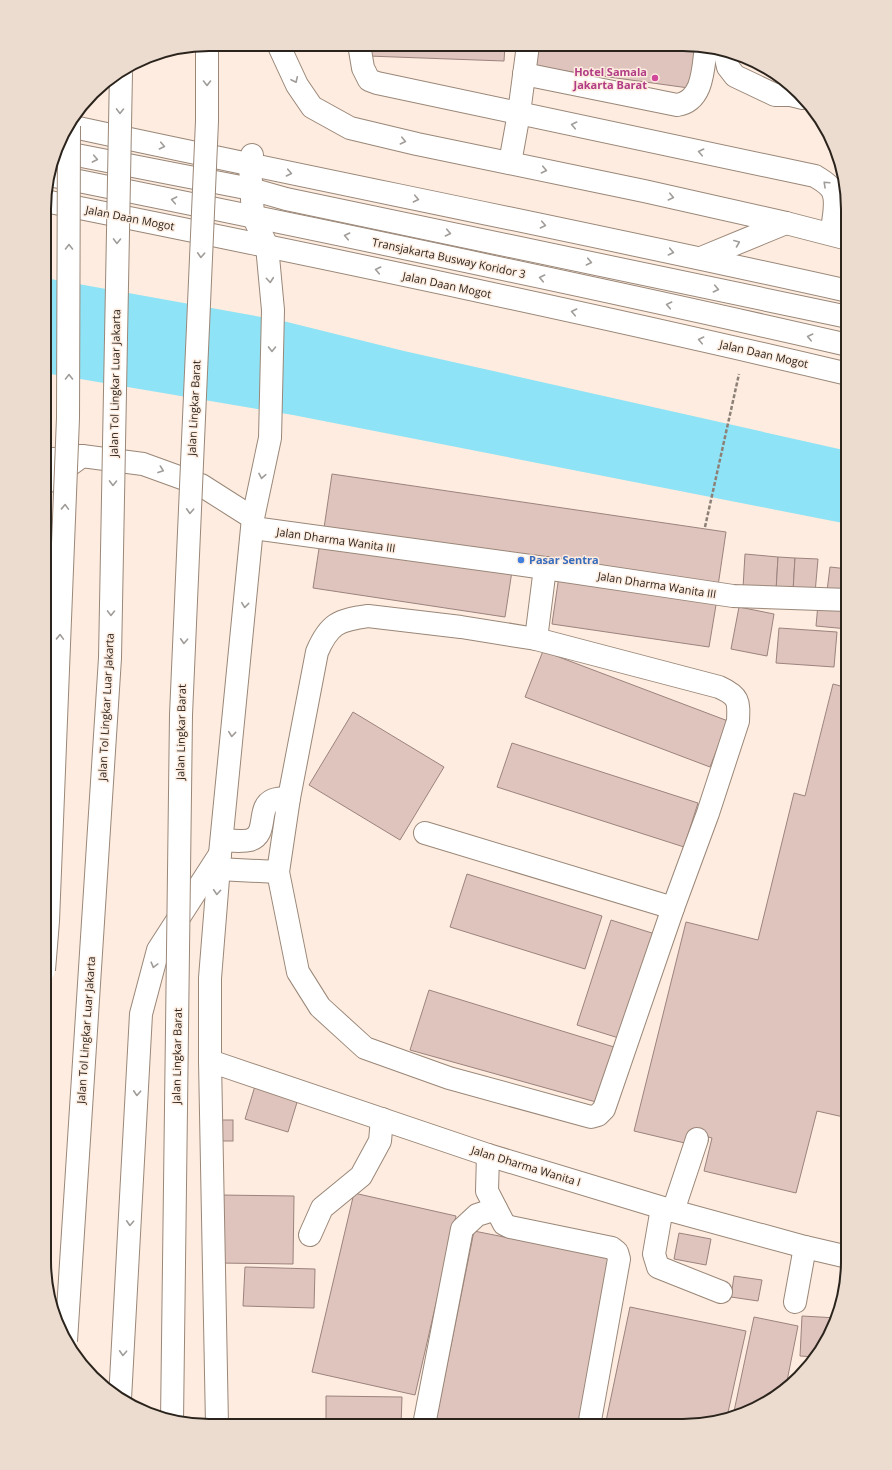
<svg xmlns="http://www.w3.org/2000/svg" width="892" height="1470" font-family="'Open Sans',sans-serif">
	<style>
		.water { fill: #8ee3f6 }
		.building { fill: #dfc4be; stroke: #9c837d }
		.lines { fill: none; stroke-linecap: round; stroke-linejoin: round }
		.minor-casing { stroke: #9a8778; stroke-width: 24 }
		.major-casing { stroke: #9a8778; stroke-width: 24 }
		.highway-casing { stroke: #9a8778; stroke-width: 24 }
		.path { stroke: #8d8177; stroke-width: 2.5; stroke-dasharray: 4 2; stroke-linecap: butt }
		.minor { stroke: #fff; stroke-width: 22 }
		.major { stroke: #fff; stroke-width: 22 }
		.highway { stroke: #fff; stroke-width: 22 }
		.major-bridge-casing { stroke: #9a8778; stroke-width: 24; stroke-linecap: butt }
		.highway-bridge-casing { stroke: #9a8778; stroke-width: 24; stroke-linecap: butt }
		.major-bridge { stroke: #fff; stroke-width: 22 }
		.highway-bridge { stroke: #fff; stroke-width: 22 }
		.oneway { stroke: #a09c99 }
		.hotel-dot { fill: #d1479c; stroke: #fdecdf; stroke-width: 1.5 }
		.shop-dot { fill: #3f7fe0; stroke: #fdecdf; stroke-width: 1.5 }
		.labels { text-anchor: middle; stroke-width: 3; stroke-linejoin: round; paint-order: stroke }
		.hotel-label { font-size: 11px; font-weight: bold; fill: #b23c85; stroke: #fdecdf; text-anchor: end }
		.street-label { font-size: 11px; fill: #2b241d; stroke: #fdecdf }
		.shop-label { font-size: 11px; font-weight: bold; fill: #366cbe; stroke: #fdecdf; text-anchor: start }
		.rim { fill: none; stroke: #2b241d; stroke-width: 2 }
	</style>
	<rect width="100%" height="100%" fill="#fdecdf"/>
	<polygon class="water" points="45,278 283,321 404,351 848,451 848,524 293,415 45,373"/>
	<g class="building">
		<polygon points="369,44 505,45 504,61 368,56"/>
		<polygon points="532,45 702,45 696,89 529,66"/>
		<polygon points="750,59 762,66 750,64"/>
		<polygon points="332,474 726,532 718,586 324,528"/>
		<polygon points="320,542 512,571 505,617 313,588"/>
		<polygon points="745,554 778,557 776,591 743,588"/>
		<polygon points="778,557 795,558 793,591 776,591"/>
		<polygon points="795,558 818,559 815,593 793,591"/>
		<polygon points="830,567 848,569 848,593 827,591"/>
		<polygon points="559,576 717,599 709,647 552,624"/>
		<polygon points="818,604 848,607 848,629 816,626"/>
		<polygon points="739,607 774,614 767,656 731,649"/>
		<polygon points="779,628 837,632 834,667 776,663"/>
		<polygon points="543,651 728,721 710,767 525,697"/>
		<polygon points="833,684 848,688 848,1118 817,1111 796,1193 704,1171 712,1138 692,1133 689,1144 634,1131 686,922 758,940 794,793 805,796"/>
		<polygon points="353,712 444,767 400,840 309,785"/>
		<polygon points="512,743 698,803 684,847 497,787"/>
		<polygon points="467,874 602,916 585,969 450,927"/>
		<polygon points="611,920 655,934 622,1039 577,1025"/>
		<polygon points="429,990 614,1047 596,1102 410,1050"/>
		<polygon points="255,1086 298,1099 288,1132 245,1119"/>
		<rect x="217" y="1120" width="16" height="21"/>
		<polygon points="354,1193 456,1216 415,1395 312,1372"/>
		<polygon points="219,1195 294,1196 293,1264 218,1263"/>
		<polygon points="474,1231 615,1259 582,1426 435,1425"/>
		<polygon points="679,1233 711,1239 706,1265 674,1259"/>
		<polygon points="245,1267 315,1269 314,1308 243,1306"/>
		<polygon points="734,1276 762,1280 758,1301 731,1297"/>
		<polygon points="630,1307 746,1331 727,1417 683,1426 605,1426"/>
		<polygon points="802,1316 837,1318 836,1324 816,1357 800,1356"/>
		<polygon points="754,1317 798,1326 785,1391 746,1414 733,1416"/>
		<polygon points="803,1367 808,1367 802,1373"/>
		<polygon points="326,1396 402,1397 401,1425 326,1425"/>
	</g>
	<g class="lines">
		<defs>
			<g id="minor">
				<path d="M359 44 363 68 369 80 377 83 815 176C821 180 828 183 832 190 838 200 833 223 831 234"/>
				<polyline points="726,51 725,54 728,67 735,76 775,95 791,95 803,98"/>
				<path d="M524 74 677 105C704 101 703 67 706 46"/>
				<polyline points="56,151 251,189 286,199 848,317"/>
				<polyline points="510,163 519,113 528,45"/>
				<path d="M49 175C316 229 583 284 848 345"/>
				<polyline points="253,528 545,568 733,596 848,600"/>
				<path d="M368 616 461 627 536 639 719 687C739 696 739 701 738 721L708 813 673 908 604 1109 598 1115 591 1117 449 1078 365 1048 320 1007 298 972 278 872 289 798 317 652C329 624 338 620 368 616Z"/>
				<polyline points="536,639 545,568"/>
				<polyline points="425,833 673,908"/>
				<path d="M222 841C229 840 243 842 250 840 269 834 256 807 273 800 278 798 284 798 289 798"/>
				<polyline points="218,869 278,872"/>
				<polyline points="210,1061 488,1155 673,1211 805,1247 848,1257"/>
				<polyline points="488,1155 487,1191 504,1224 510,1227 612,1248 617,1252 619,1259 589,1426"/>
				<polyline points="662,1208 654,1254 658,1267 721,1292"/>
				<polyline points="673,1211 697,1139"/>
				<polyline points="310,1235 322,1208 361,1176 380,1141 382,1119"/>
				<polyline points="795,1302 805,1247"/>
				<polyline points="424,1425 462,1229 477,1215 496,1209"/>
			</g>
			<g id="major">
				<polyline points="45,460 82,456 143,464 201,485 253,518"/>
				<polyline points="217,1425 210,1061 210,978 220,854 253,518 270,438 273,310 267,246 253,216 250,165 252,155"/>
			</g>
			<g id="highway">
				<polyline points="278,44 297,85 312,107 350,128 417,144 644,191 786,223 848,239"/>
				<path d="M69 126C328 182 589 233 848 291"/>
				<path d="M45 201C314 255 582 311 848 374"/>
				<polyline points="701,258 786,223"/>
				<polyline points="45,483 82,456"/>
				<polyline points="120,1399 141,1014 158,950 220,854"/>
			</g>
		</defs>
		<use href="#minor" class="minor-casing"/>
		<use href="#major" class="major-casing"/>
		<use href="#highway" class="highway-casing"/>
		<polyline class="path" points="705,527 739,374"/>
		<use href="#minor" class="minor"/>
		<use href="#major" class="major"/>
		<use href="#highway" class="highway"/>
		<defs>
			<polyline id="major-bridge" points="172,1421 181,715 207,121 207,44"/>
			<g id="highway-bridge">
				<polyline points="44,970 48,921 68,418 69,126"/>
				<polyline points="66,1341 110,658 121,72"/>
			</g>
		</defs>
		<use href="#major-bridge" class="major-bridge-casing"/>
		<use href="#highway-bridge" class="highway-bridge-casing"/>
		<use href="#major-bridge" class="major-bridge"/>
		<use href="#highway-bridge" class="highway-bridge"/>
	</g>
	<defs><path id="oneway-chevron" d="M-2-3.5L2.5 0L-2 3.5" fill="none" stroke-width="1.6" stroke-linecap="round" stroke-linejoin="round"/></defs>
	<g class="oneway">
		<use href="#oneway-chevron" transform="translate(295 80) rotate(65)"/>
		<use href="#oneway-chevron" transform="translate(207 83) rotate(90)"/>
		<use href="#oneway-chevron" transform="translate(120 111) rotate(91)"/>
		<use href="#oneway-chevron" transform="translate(574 125) rotate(-168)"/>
		<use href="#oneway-chevron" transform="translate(403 141) rotate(13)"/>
		<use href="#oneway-chevron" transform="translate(162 146) rotate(12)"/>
		<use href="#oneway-chevron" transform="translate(701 152) rotate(-168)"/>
		<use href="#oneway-chevron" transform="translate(95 159) rotate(11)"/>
		<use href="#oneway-chevron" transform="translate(544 170) rotate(12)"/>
		<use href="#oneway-chevron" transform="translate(289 173) rotate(12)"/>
		<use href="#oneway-chevron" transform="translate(826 184) rotate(-137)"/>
		<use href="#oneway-chevron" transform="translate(671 197) rotate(13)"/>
		<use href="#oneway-chevron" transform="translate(416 199) rotate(12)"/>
		<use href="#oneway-chevron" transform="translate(174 200) rotate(-169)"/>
		<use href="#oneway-chevron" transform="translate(543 225) rotate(12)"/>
		<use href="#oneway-chevron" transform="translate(448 233) rotate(12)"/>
		<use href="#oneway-chevron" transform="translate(347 236) rotate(-168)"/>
		<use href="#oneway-chevron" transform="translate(117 241) rotate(91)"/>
		<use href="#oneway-chevron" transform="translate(737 243) rotate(-22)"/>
		<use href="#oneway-chevron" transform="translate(69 247) rotate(-90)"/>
		<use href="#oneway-chevron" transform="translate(671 252) rotate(12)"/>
		<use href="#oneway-chevron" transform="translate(201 255) rotate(93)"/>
		<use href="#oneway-chevron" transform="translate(589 262) rotate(12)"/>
		<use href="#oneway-chevron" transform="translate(378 270) rotate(-168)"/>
		<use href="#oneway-chevron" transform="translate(542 278) rotate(-168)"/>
		<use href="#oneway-chevron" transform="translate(270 280) rotate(85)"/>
		<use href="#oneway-chevron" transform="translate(716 289) rotate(12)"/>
		<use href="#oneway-chevron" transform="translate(669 305) rotate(-168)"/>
		<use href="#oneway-chevron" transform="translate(574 312) rotate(-168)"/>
		<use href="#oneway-chevron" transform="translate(810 337) rotate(-167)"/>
		<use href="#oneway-chevron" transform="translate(701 340) rotate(-168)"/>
		<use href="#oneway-chevron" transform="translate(272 349) rotate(91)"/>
		<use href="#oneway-chevron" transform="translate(69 377) rotate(-90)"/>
		<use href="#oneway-chevron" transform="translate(161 470) rotate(20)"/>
		<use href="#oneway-chevron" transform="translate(262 476) rotate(101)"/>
		<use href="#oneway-chevron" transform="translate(113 483) rotate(91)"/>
		<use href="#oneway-chevron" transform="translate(65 507) rotate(-88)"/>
		<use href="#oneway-chevron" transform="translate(190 511) rotate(93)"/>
		<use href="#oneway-chevron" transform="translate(245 605) rotate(96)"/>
		<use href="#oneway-chevron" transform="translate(111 613) rotate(91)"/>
		<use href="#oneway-chevron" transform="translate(60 637) rotate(-88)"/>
		<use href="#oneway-chevron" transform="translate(184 641) rotate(93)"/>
		<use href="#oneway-chevron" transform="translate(232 734) rotate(96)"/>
		<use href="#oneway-chevron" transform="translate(217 892) rotate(94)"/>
		<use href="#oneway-chevron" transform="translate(154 965) rotate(105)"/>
		<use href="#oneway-chevron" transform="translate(137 1093) rotate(93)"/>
		<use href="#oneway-chevron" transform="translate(130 1223) rotate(93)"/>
		<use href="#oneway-chevron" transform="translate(123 1353) rotate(93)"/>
	</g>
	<circle class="hotel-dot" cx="655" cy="78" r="4"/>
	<circle class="shop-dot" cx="521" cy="560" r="4"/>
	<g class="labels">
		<g class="hotel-label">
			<text x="647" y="76">Hotel Samala<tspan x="647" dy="13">Jakarta Barat</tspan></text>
		</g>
		<g class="street-label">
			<text transform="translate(130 218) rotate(11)" y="4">Jalan Daan Mogot</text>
			<text transform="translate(449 258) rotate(12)" y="4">Transjakarta Busway Koridor 3</text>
			<text transform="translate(447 285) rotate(12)" y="4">Jalan Daan Mogot</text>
			<text transform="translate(764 354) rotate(13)" y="4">Jalan Daan Mogot</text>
			<text transform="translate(115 383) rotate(-89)" y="4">Jalan Tol Lingkar Luar Jakarta</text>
			<text transform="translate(194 408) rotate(-87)" y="4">Jalan Lingkar Barat</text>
			<text transform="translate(336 540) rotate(8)" y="4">Jalan Dharma Wanita III</text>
			<text transform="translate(657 585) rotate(9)" y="4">Jalan Dharma Wanita III</text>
			<text transform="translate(106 707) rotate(-87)" y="4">Jalan Tol Lingkar Luar Jakarta</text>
			<text transform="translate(181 732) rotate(-89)" y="4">Jalan Lingkar Barat</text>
			<text transform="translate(86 1030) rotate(-86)" y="4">Jalan Tol Lingkar Luar Jakarta</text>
			<text transform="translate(177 1056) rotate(-89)" y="4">Jalan Lingkar Barat</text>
			<text transform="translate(526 1166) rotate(17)" y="4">Jalan Dharma Wanita I</text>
		</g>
		<g class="shop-label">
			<text x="529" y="564">Pasar Sentra</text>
		</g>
	</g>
	<path d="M0 0H892V1470H0ZM209 51H683A158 158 0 0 1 841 209V1261A158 158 0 0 1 683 1419H209A158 158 0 0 1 51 1261V209A158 158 0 0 1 209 51Z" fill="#ecdccf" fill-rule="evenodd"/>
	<path class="rim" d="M209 51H683A158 158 0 0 1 841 209V1261A158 158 0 0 1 683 1419H209A158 158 0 0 1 51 1261V209A158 158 0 0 1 209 51Z"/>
</svg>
